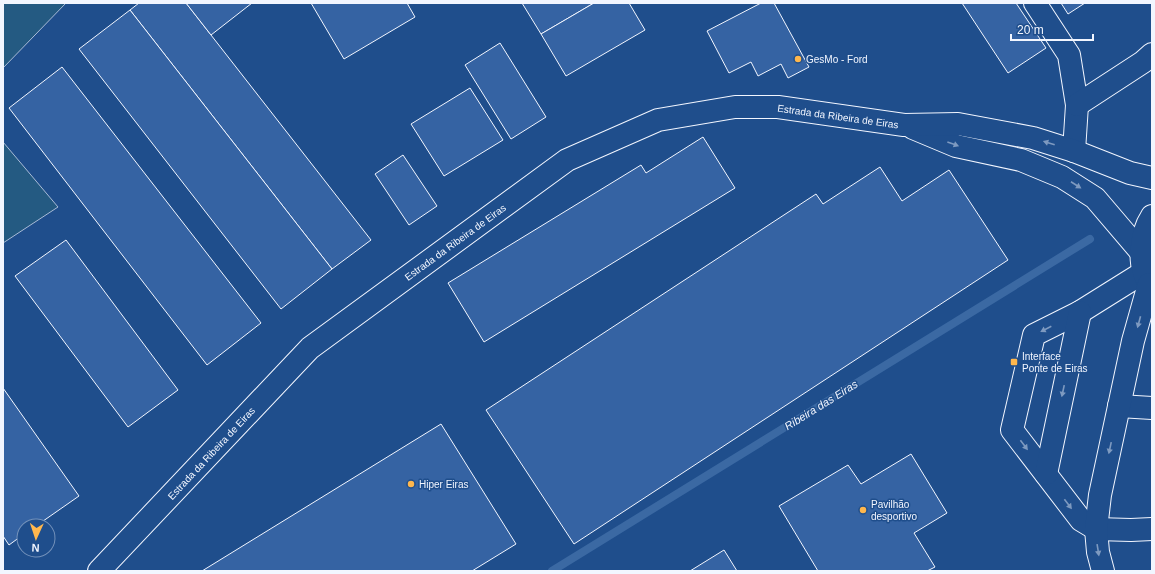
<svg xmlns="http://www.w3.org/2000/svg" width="1155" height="574" font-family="Helvetica,sans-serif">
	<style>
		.green { fill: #245a82; stroke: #a8bbd7 }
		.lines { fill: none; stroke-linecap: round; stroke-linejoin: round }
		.stream { stroke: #3b69a3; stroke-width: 8 }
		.building { fill: #3563a3; stroke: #f2f6ff }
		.minor-casing { stroke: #f2f6ff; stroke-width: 24 }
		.major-casing { stroke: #f2f6ff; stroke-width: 24 }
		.highway-casing { stroke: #f2f6ff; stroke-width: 24 }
		.minor { stroke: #1f4e8c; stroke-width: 22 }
		.major { stroke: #1f4e8c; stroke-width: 22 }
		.highway { stroke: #1f4e8c; stroke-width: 22 }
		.oneway { fill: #7e9ac0 }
		.poi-dot { fill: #ffb74d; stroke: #1f4e8c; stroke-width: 1.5 }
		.labels { text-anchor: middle; stroke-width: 3; stroke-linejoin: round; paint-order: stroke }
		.poi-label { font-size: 10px; fill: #f2f6ff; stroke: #1f4e8c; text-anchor: start }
		.street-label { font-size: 10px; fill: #f2f6ff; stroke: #1f4e8c }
		.water-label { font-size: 11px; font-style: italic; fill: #f2f6ff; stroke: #1f4e8c }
	</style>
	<rect width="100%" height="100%" fill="#1f4e8c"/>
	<g class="green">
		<polygon points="3,3 66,3 3,68"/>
		<polygon points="3,142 58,207 3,243"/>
	</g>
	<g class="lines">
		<polyline class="stream" points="552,571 1090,239"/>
	</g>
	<g class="building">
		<polygon points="139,3 186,3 371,240 332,269 130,10"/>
		<polygon points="186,3 252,3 211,35"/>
		<polygon points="311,3 407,3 415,17 344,59"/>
		<polygon points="522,3 594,3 541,34"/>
		<polygon points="594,3 629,3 645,30 566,76 541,34"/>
		<polygon points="761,3 774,3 809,67 788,78 781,64 758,76 751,62 729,73 707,31"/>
		<polygon points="962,3 1016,3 1046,48 1008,73"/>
		<polygon points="1061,3 1085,3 1068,14"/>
		<polygon points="130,10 332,269 281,309 79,49"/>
		<polygon points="500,43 546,117 511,139 465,65"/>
		<polygon points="62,67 261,323 207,365 9,108"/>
		<polygon points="470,88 503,140 444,176 411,124"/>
		<polygon points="703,137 735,188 484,342 448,283 641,165 646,173"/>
		<polygon points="403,155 437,206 409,225 375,174"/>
		<polygon points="880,167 902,201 949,170 1008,260 574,544 486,410 816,194 823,204"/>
		<polygon points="66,240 178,390 128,427 15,276"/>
		<polygon points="3,388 79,496 36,526 24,526 24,534 9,545 3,536"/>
		<polygon points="441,424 516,544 472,571 202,571"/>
		<polygon points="911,454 947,513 914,533 935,567 927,571 818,571 779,506 848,465 861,484"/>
		<polygon points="724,550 737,571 690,571"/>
	</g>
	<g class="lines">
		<defs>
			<g id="minor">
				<polyline points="1035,3 1069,55 1077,105 1074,151"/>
				<polyline points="1077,105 1143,62 1152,54"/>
				<polyline points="913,128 956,146 1021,160 1062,177 1095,198 1141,252"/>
				<polyline points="1144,272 1080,312 1034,335 1012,430 1081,520 1096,529 1131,530 1152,529"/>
				<polyline points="1119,406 1152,408"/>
				<polyline points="1046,474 1080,312"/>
				<polyline points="99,571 310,348 567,160 658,120 735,107 778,107 904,125 958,124 1033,138 1074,151 1130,173 1152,178"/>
			</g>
			<path id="major" d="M1152 216C1139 236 1137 269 1152 288"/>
			<polyline id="highway" points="1103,571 1098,552 1096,529 1100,495 1133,341 1149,284"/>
		</defs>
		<use href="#minor" class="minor-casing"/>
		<use href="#major" class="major-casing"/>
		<use href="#highway" class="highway-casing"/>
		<use href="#minor" class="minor"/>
		<use href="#major" class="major"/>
		<use href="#highway" class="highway"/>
	</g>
	<defs><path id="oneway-solid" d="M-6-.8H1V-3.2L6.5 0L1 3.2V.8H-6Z"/></defs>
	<g class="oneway">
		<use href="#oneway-solid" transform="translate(1049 143) rotate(-162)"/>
		<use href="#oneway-solid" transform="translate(953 144) rotate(20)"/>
		<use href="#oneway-solid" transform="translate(1076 185) rotate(33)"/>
		<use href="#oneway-solid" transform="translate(1139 322) rotate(105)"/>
		<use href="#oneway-solid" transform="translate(1046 329) rotate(153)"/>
		<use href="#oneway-solid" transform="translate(1063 391) rotate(102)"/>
		<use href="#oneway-solid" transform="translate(1024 445) rotate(53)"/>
		<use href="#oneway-solid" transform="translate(1110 448) rotate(102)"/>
		<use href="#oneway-solid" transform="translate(1068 504) rotate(53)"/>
		<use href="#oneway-solid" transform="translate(1098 550) rotate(81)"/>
	</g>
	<g class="poi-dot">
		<circle cx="798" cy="59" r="4"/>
		<rect x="1010" y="358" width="8" height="8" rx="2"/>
		<circle cx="411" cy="484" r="4"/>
		<circle cx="863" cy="510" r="4"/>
	</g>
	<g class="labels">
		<g class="poi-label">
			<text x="806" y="63">GesMo - Ford</text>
			<text x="1022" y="360">Interface<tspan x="1022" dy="12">Ponte de Eiras</tspan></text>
			<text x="419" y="488">Hiper Eiras</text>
			<text x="871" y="508">Pavilhão<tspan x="871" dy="12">desportivo</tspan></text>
		</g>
		<g class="street-label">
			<text transform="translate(838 116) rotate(8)" y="4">Estrada da Ribeira de Eiras</text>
			<text transform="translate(455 242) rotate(-36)" y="4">Estrada da Ribeira de Eiras</text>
			<text transform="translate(211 453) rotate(-47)" y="4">Estrada da Ribeira de Eiras</text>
		</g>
		<g class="water-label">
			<text transform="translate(821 405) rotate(-32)" y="4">Ribeira das Eiras</text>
		</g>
	</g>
	<rect width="1155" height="574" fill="none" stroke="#f2f6ff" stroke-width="8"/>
	<g transform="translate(36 538) rotate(183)"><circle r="19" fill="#1f4e8c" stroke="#7391ba"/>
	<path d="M0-3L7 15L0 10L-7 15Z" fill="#ffb74d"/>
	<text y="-6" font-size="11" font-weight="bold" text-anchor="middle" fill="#f2f6ff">N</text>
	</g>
	<path d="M1011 34v6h82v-6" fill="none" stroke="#f2f6ff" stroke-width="2"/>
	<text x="1017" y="34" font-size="12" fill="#f2f6ff" stroke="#1f4e8c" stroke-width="3" paint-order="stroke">20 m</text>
</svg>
